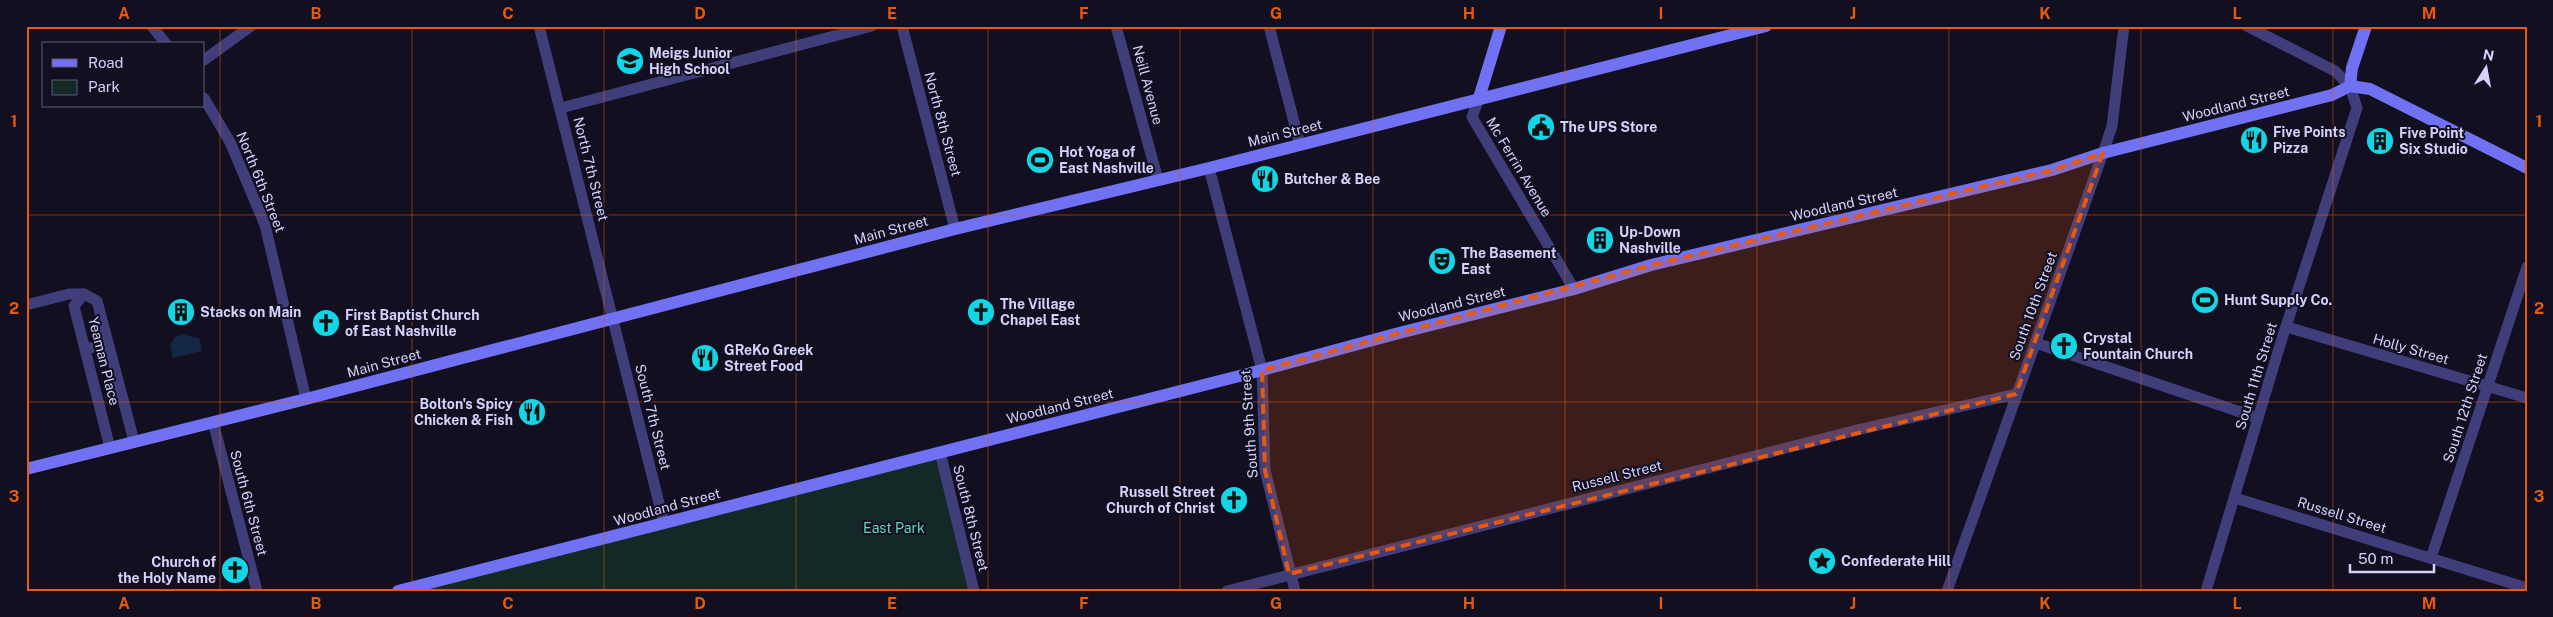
<svg xmlns="http://www.w3.org/2000/svg" width="2553" height="617" font-family="'Public Sans',sans-serif">
	<style>
		.green { fill: #122928 }
		.water { fill: #122845 }
		.lines { fill: none; stroke-linecap: round; stroke-linejoin: round }
		.street { stroke: #3f3e7b; stroke-width: 11 }
		.secondary { stroke: #7171f3; stroke-width: 12 }
		.marked { fill: #e8590c; fill-opacity: 0.2; stroke: #e8590c; stroke-width: 4; stroke-dasharray: 10 6; stroke-linejoin: round }
		.grid { fill: none; stroke: #e8590c; stroke-width: 1; stroke-opacity: 0.55 }
		.labels { text-anchor: middle; stroke-width: 4; stroke-linejoin: round; paint-order: stroke }
		.poi-label { font-size: 14px; font-weight: bold; fill: #d5d1fb; stroke: #110f20; text-anchor: start }
		.street-label { font-size: 14px; fill: #d5d1fb; stroke: #110f20 }
		.park-label { font-size: 14px; fill: #64d5b6; stroke: #110f20 }
		.neatline { fill: none; stroke: #e8590c; stroke-width: 2 }
		.grid-label { font-size: 16px; text-anchor: middle; font-weight: bold; fill: #e8590c }
	</style>
	<rect width="100%" height="100%" fill="#110f20"/>
	<g class="green">
		<polygon points="2202,291 2212,294 2208,309 2197,306"/>
		<polygon points="940,452 973,591 392,591"/>
	</g>
	<polygon class="water" points="181,334 199,338 202,351 173,358 170,345 174,338"/>
	<g class="lines">
		<g class="street">
			<polyline points="152,26 166,44"/>
			<polyline points="539,26 664,523"/>
			<polyline points="902,26 955,229"/>
			<polyline points="1116,26 1158,180"/>
			<polyline points="1269,26 1300,145"/>
			<polyline points="204,60 251,26"/>
			<polyline points="204,98 230,142 265,225 306,399"/>
			<polyline points="1479,98 1472,117 1574,289"/>
			<polyline points="561,108 872,26"/>
			<polyline points="1209,168 1262,370 1265,470 1295,591"/>
			<polyline points="26,305 69,294 84,294"/>
			<polyline points="2287,327 2527,398"/>
			<polyline points="2036,343 2258,418"/>
			<polyline points="85,349 108,344"/>
			<polyline points="213,422 257,591"/>
			<polyline points="110,448 74,306 84,294 97,301 134,441"/>
			<polyline points="940,452 974,591"/>
			<polyline points="2235,498 2527,588"/>
			<polyline points="2431,558 2527,267"/>
			<polyline points="1227,591 1857,430 2016,394"/>
			<polyline points="1947,591 2103,153 2112,126 2124,26"/>
			<polyline points="2206,591 2280,345 2357,108 2350,86 2335,71 2247,26"/>
		</g>
		<g class="secondary">
			<polyline points="2350,86 2352,68 2366,26"/>
			<polyline points="1479,98 1501,26"/>
			<polyline points="26,469 306,399 955,229 1209,168 1766,26"/>
			<polyline points="398,591 1251,373 1399,333 1574,289 1651,265 2052,170 2103,153 2332,95 2350,86 2370,89 2527,168"/>
		</g>
	</g>
	<path class="marked" d="M2103 153 2016 394 1289 574 1265 470 1262 370 1651 265 2052 170Z"/>
	<path class="grid" d="M220 26V591M412 26V591M604 26V591M796 26V591M988 26V591M1180 26V591M1373 26V591M1565 26V591M1757 26V591M1949 26V591M2141 26V591M2333 26V591M26 215H2527M26 402H2527"/>
	<defs>
		<symbol id="school-disc" viewBox="-11 -11 22 22"><circle r="9.5" fill="#13d5e5" stroke="#110f20"/><path d="M0-5L7-2L0 1L-7-2ZM-4 1L0 2.5L4 1V4Q0 6-4 4Z" fill="#111"/></symbol>
		<symbol id="civic-disc" viewBox="-11 -11 22 22"><circle r="9.5" fill="#13d5e5" stroke="#110f20"/><path d="M-.6-6.5H3V-4.5H.6V-3L4-1V1h2V6H-6V1h2V-1L-.6-3ZM-1.2 2.5V6h2.4V2.5Z" fill="#111"/></symbol>
		<symbol id="restaurant-disc" viewBox="-11 -11 22 22"><circle r="9.5" fill="#13d5e5" stroke="#110f20"/><path d="M-5-6h1v4h1v-4h1v4h1v-4h1v5L-1.5 .5V6h-2V.5L-5-1ZM5-6V6H3V1.5H1.5Q1.5-4 5-6Z" fill="#111"/></symbol>
		<symbol id="building-disc" viewBox="-11 -11 22 22"><circle r="9.5" fill="#13d5e5" stroke="#110f20"/><path d="M-4-6H4V6H1V3H-1V6H-4ZM-2.5-4.3h1.7v1.8h-1.7ZM.8-4.3h1.7v1.8H.8ZM-2.5-1h1.7V.8h-1.7ZM.8-1h1.7V.8H.8Z" fill="#111"/></symbol>
		<symbol id="stadium-disc" viewBox="-11 -11 22 22"><circle r="9.5" fill="#13d5e5" stroke="#110f20"/><path d="M0-5a6.5 5 0 1 0 0 10a6.5 5 0 1 0 0-10ZM-3.5-1.8h7v3.6h-7Z" fill="#111"/></symbol>
		<symbol id="theatre-disc" viewBox="-11 -11 22 22"><circle r="9.5" fill="#13d5e5" stroke="#110f20"/><path d="M-5-5.5Q0-4 5-5.5V0Q5 5 0 6Q-5 5-5 0ZM-3.3-2.5H-1v1.5H-3.3ZM1-2.5H3.3v1.5H1ZM-2.8 1Q0 5.5 2.8 1Z" fill="#111"/></symbol>
		<symbol id="church-disc" viewBox="-11 -11 22 22"><circle r="9.5" fill="#13d5e5" stroke="#110f20"/><path d="M-1.2-6h2.4v3.5h3.3v2.4h-3.3V6h-2.4V-.1h-3.3v-2.4h3.3Z" fill="#111"/></symbol>
		<symbol id="sight-disc" viewBox="-11 -11 22 22"><circle r="9.5" fill="#13d5e5" stroke="#110f20"/><path d="M0-6L1.8-2.2L6-1.7L2.9 1.2L3.7 5.4L0 3.3L-3.7 5.4L-2.9 1.2L-6-1.7L-1.8-2.2Z" fill="#111"/></symbol>
	</defs>
	<g fill-rule="evenodd">
		<use href="#school-disc" x="614" y="45" width="32" height="32"/>
		<use href="#civic-disc" x="1525" y="111" width="32" height="32"/>
		<use href="#restaurant-disc" x="2238" y="124" width="32" height="32"/>
		<use href="#building-disc" x="2364" y="125" width="32" height="32"/>
		<use href="#stadium-disc" x="1024" y="144" width="32" height="32"/>
		<use href="#restaurant-disc" x="1249" y="163" width="32" height="32"/>
		<use href="#building-disc" x="1584" y="224" width="32" height="32"/>
		<use href="#theatre-disc" x="1426" y="245" width="32" height="32"/>
		<use href="#stadium-disc" x="2189" y="284" width="32" height="32"/>
		<use href="#building-disc" x="165" y="296" width="32" height="32"/>
		<use href="#church-disc" x="965" y="296" width="32" height="32"/>
		<use href="#church-disc" x="310" y="307" width="32" height="32"/>
		<use href="#church-disc" x="2048" y="330" width="32" height="32"/>
		<use href="#restaurant-disc" x="689" y="342" width="32" height="32"/>
		<use href="#restaurant-disc" x="516" y="396" width="32" height="32"/>
		<use href="#church-disc" x="1218" y="484" width="32" height="32"/>
		<use href="#sight-disc" x="1806" y="545" width="32" height="32"/>
		<use href="#church-disc" x="219" y="554" width="32" height="32"/>
	</g>
	<g class="labels">
		<g class="poi-label">
			<text x="649" y="58">Meigs Junior<tspan x="649" dy="16">High School</tspan></text>
			<text x="1560" y="132">The UPS Store</text>
			<text x="2273" y="137">Five Points<tspan x="2273" dy="16">Pizza</tspan></text>
			<text x="2399" y="138">Five Point<tspan x="2399" dy="16">Six Studio</tspan></text>
			<text x="1059" y="157">Hot Yoga of<tspan x="1059" dy="16">East Nashville</tspan></text>
			<text x="1284" y="184">Butcher &amp; Bee</text>
			<text x="1619" y="237">Up-Down<tspan x="1619" dy="16">Nashville</tspan></text>
			<text x="1461" y="258">The Basement<tspan x="1461" dy="16">East</tspan></text>
			<text x="2224" y="305">Hunt Supply Co.</text>
			<text x="1000" y="309">The Village<tspan x="1000" dy="16">Chapel East</tspan></text>
			<text x="200" y="317">Stacks on Main</text>
			<text x="345" y="320">First Baptist Church<tspan x="345" dy="16">of East Nashville</tspan></text>
			<text x="2083" y="343">Crystal<tspan x="2083" dy="16">Fountain Church</tspan></text>
			<text x="724" y="355">GReKo Greek<tspan x="724" dy="16">Street Food</tspan></text>
			<text x="513" y="409" text-anchor="end">Bolton's Spicy<tspan x="513" dy="16">Chicken &amp; Fish</tspan></text>
			<text x="1215" y="497" text-anchor="end">Russell Street<tspan x="1215" dy="16">Church of Christ</tspan></text>
			<text x="1841" y="566">Confederate Hill</text>
			<text x="216" y="567" text-anchor="end">Church of<tspan x="216" dy="16">the Holy Name</tspan></text>
		</g>
		<g class="street-label">
			<text transform="translate(1148 85) rotate(75)" y="5">Neill Avenue</text>
			<text transform="translate(2236 104) rotate(-14)" y="5">Woodland Street</text>
			<text transform="translate(943 124) rotate(75)" y="5">North 8th Street</text>
			<text transform="translate(1285 133) rotate(-14)" y="5">Main Street</text>
			<text transform="translate(1519 167) rotate(59)" y="5">Mc Ferrin Avenue</text>
			<text transform="translate(591 169) rotate(76)" y="5">North 7th Street</text>
			<text transform="translate(261 182) rotate(68)" y="5">North 6th Street</text>
			<text transform="translate(1844 204) rotate(-13)" y="5">Woodland Street</text>
			<text transform="translate(891 230) rotate(-15)" y="5">Main Street</text>
			<text transform="translate(1452 304) rotate(-14)" y="5">Woodland Street</text>
			<text transform="translate(2033 306) rotate(-70)" y="5">South 10th Street</text>
			<text transform="translate(2411 349) rotate(16)" y="5">Holly Street</text>
			<text transform="translate(104 361) rotate(76)" y="5">Yeaman Place</text>
			<text transform="translate(384 363) rotate(-15)" y="5">Main Street</text>
			<text transform="translate(2256 376) rotate(-73)" y="5">South 11th Street</text>
			<text transform="translate(1060 406) rotate(-14)" y="5">Woodland Street</text>
			<text transform="translate(2465 408) rotate(-72)" y="5">South 12th Street</text>
			<text transform="translate(653 417) rotate(76)" y="5">South 7th Street</text>
			<text transform="translate(1249 424) rotate(-94)" y="5">South 9th Street</text>
			<text transform="translate(1617 476) rotate(-14)" y="5">Russell Street</text>
			<text transform="translate(249 503) rotate(75)" y="5">South 6th Street</text>
			<text transform="translate(667 507) rotate(-15)" y="5">Woodland Street</text>
			<text transform="translate(2342 515) rotate(17)" y="5">Russell Street</text>
			<text transform="translate(971 518) rotate(76)" y="5">South 8th Street</text>
		</g>
		<g class="park-label">
			<text x="894" y="533">East Park</text>
		</g>
	</g>
	<rect width="2553" height="617" fill="none" stroke="#110f20" stroke-width="55"/>
	<rect x="42" y="42" width="162" height="65" fill="#110f20" stroke="#5f5d78"/>
	<rect x="52" y="59" width="25" height="8" fill="#7171f3" stroke="#5f5d78"/>
	<text x="88" y="68" font-size="15" fill="#d5d1fb">Road</text>
	<rect x="52" y="80" width="25" height="15" fill="#122928" stroke="#5f5d78"/>
	<text x="88" y="92" font-size="15" fill="#d5d1fb">Park</text>
	<g transform="translate(2486 68) rotate(11)" stroke="#110f20" stroke-width="4" paint-order="stroke">
	<path d="M0-4L9 19L0 12L-9 19Z" fill="#d5d1fb"/>
	<text y="-8" font-size="14" font-weight="bold" text-anchor="middle" fill="#d5d1fb">N</text>
	</g>
	<path d="M2350 564v8h84v-8" fill="none" stroke="#d5d1fb" stroke-width="2.5"/>
	<text x="2358" y="564" font-size="15" fill="#d5d1fb" stroke="#110f20" stroke-width="4" paint-order="stroke">50 m</text>
	<rect x="28" y="28" width="2498" height="562" class="neatline"/>
	<g class="grid-label">
		<text x="124" y="19">A</text>
		<text x="316" y="19">B</text>
		<text x="508" y="19">C</text>
		<text x="700" y="19">D</text>
		<text x="892" y="19">E</text>
		<text x="1084" y="19">F</text>
		<text x="1276" y="19">G</text>
		<text x="1469" y="19">H</text>
		<text x="1661" y="19">I</text>
		<text x="1853" y="19">J</text>
		<text x="2045" y="19">K</text>
		<text x="2237" y="19">L</text>
		<text x="2429" y="19">M</text>
		<text x="14" y="127">1</text>
		<text x="2539" y="127">1</text>
		<text x="14" y="314">2</text>
		<text x="2539" y="314">2</text>
		<text x="14" y="502">3</text>
		<text x="2539" y="502">3</text>
		<text x="124" y="609">A</text>
		<text x="316" y="609">B</text>
		<text x="508" y="609">C</text>
		<text x="700" y="609">D</text>
		<text x="892" y="609">E</text>
		<text x="1084" y="609">F</text>
		<text x="1276" y="609">G</text>
		<text x="1469" y="609">H</text>
		<text x="1661" y="609">I</text>
		<text x="1853" y="609">J</text>
		<text x="2045" y="609">K</text>
		<text x="2237" y="609">L</text>
		<text x="2429" y="609">M</text>
	</g>
</svg>
